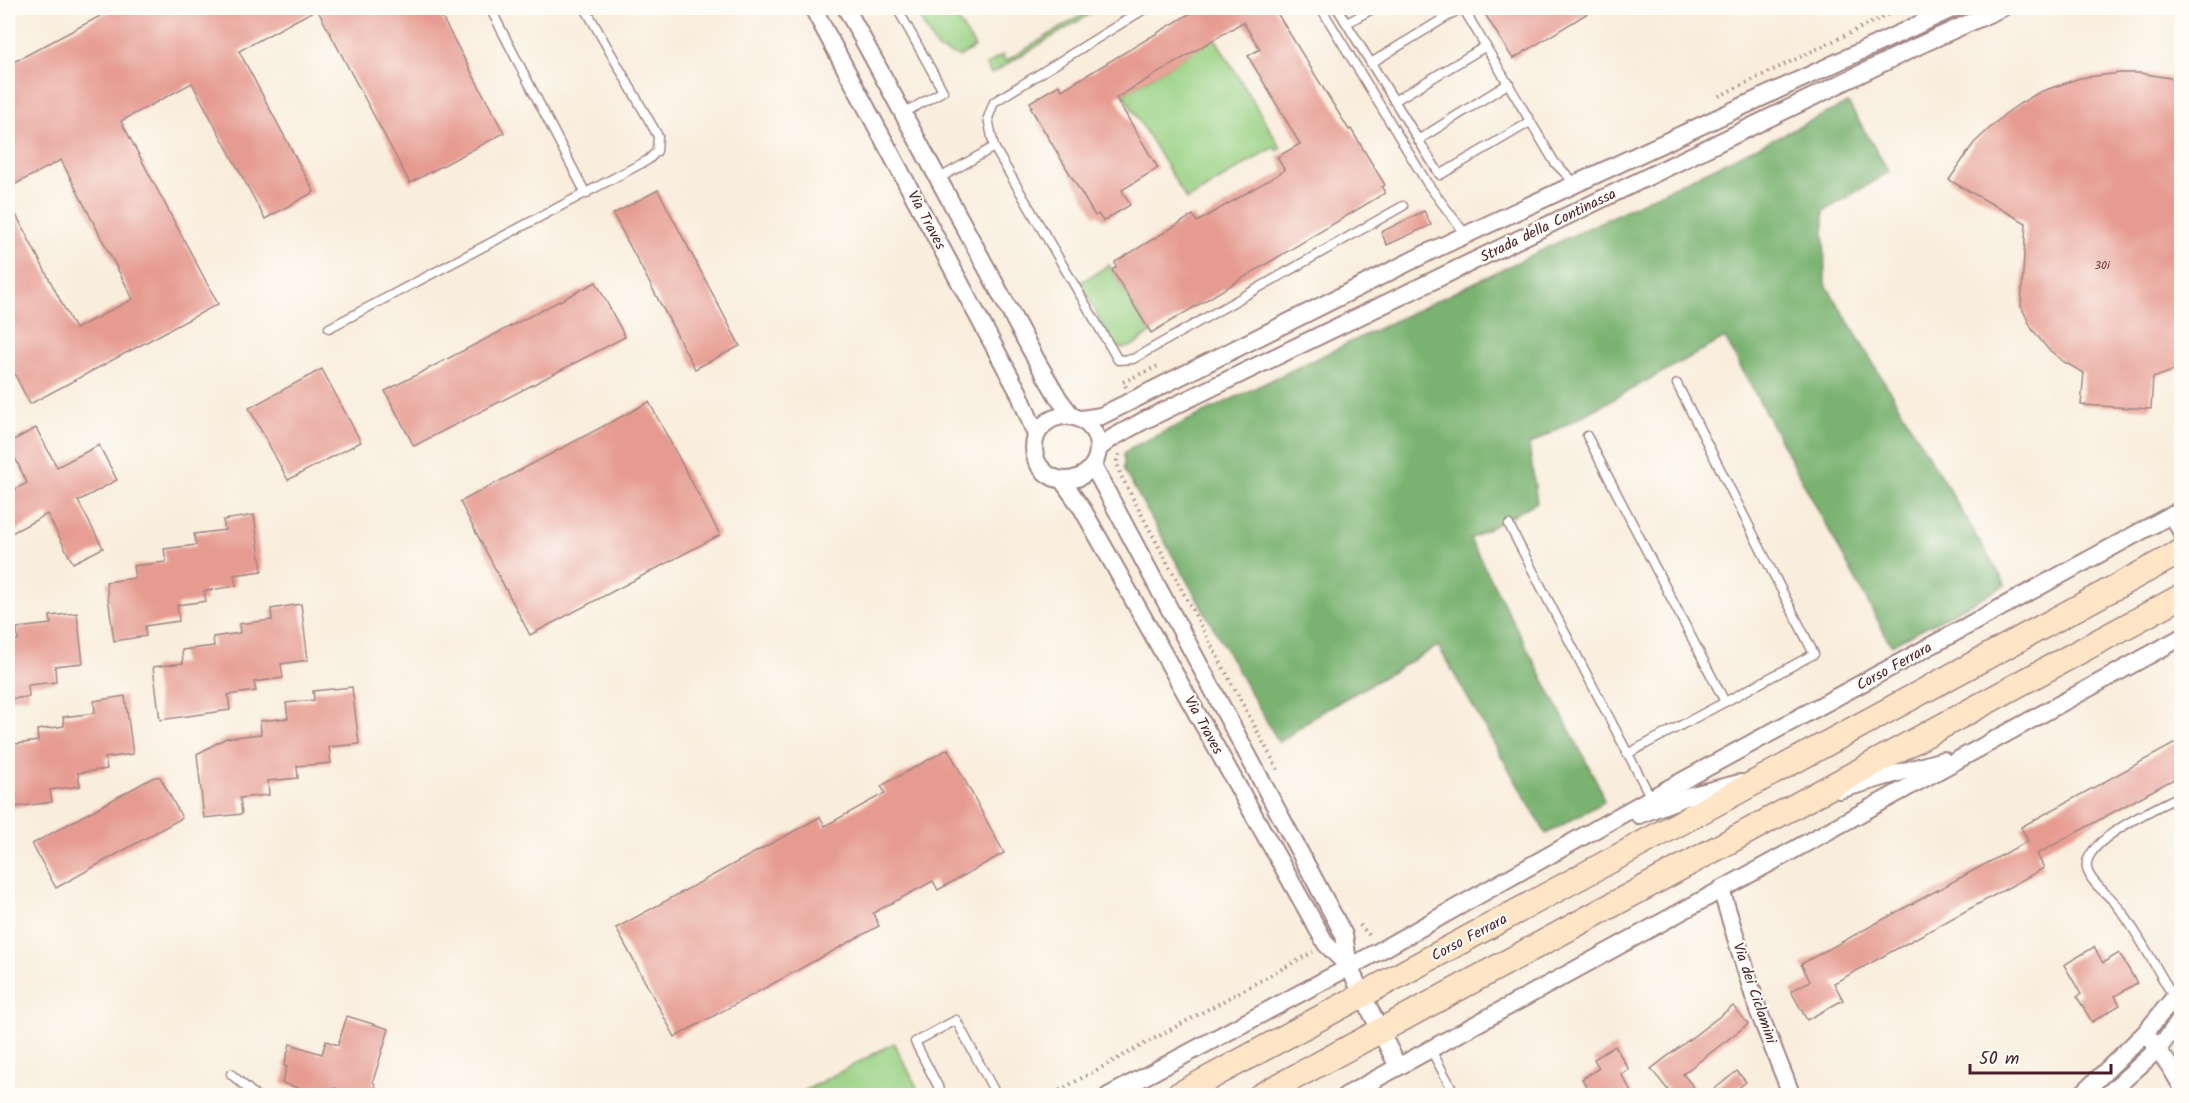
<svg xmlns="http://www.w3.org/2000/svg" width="2189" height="1103" font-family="Kalam,sans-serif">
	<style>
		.green { fill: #99d183; stroke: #727857; stroke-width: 1.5 }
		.forest { fill: #7ab371; stroke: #62694e; stroke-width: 1.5 }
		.building { fill: #e69b90 }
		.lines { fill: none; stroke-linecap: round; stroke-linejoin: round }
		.service-casing { stroke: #a28684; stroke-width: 11 }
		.minor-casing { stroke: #a28684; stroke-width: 20 }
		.secondary-casing { stroke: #a28684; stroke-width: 27 }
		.path { stroke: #a28684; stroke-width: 4; stroke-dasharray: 1.5 4.5; stroke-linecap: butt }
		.service { stroke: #fff; stroke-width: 8 }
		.minor { stroke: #fff; stroke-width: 16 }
		.secondary { stroke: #fde5c5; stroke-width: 24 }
		.labels { text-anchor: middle; stroke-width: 4.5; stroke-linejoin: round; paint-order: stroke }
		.number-label { font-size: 12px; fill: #713e44 }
		.street-label { font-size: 15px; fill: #4a1f2b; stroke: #fdfcf7 }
	</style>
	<rect width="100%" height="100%" fill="#fdfcf7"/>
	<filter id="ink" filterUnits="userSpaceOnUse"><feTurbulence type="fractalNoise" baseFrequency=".0167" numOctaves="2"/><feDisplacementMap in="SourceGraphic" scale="12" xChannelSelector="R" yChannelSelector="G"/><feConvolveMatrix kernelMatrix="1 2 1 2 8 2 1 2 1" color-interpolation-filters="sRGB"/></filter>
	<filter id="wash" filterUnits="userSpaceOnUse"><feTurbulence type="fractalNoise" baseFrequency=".008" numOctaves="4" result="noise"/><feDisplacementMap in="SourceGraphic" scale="24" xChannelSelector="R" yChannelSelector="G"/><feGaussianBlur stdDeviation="1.35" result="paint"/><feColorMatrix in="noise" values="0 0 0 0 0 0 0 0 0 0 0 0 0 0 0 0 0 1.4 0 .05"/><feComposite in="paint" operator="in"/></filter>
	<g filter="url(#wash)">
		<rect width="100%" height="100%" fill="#f9eddc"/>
		<g class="green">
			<polygon points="914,8 946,8 952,19 956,17 975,47 959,57 937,49"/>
			<polygon points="1093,8 1100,8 991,74 986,65 1002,55 1006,61"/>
			<polygon points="1215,38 1281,148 1277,151 1274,147 1187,200 1123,94"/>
			<path d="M1109 265 1151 333C1139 341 1125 355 1112 345L1081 282Z"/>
			<polygon points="894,1043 921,1095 797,1095"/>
		</g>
		<polygon class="forest" points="1848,103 1889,172 1824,211 1825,283 2006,585 1891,645 1725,338 1529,445 1537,502 1470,539 1599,786 1604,802 1546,834 1438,646 1318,714 1279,743 1124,470 1124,454 1130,448"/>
		<g id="blocks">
			<g class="building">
				<polygon points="115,8 437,8 504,133 410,183 317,9 239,51 314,192 265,219 192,83 121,121 218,304 30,404 8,361 8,199 75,329 133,299 61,160 8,188 8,65"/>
				<polygon points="1199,8 1274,8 1349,130 1351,129 1385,185 1382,187 1385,193 1151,333 1112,270 1116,267 1115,262 1193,215 1197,222 1282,172 1284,169 1277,157 1300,144 1248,56 1260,49 1243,22 1116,98 1158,168 1122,190 1130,205 1103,221 1098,214 1095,216 1030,107 1032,106 1030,102 1059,85 1062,90"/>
				<polygon points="1481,8 1596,8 1513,59"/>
				<polygon points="2120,73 2140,73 2181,80 2181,366 2175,370 2153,378 2151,409 2081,405 2084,373 2064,362 2047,348 2032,329 2021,306 2026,223 1949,180 1974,143 2005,114 2021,103 2040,92 2080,78"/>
				<polygon points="658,190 740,346 695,369 613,214"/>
				<polygon points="1424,211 1431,225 1387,245 1381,232"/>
				<polygon points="596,282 625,337 414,446 385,391"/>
				<polygon points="322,369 361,442 288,480 249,408"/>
				<polygon points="649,402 720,535 530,635 460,502"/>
				<polygon points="36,428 57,467 99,445 117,480 78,501 103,548 73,563 47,514 8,535 8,493 27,483 8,443"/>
				<polygon points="254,515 262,571 234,575 236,586 204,591 206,601 177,605 179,621 145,626 146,636 114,641 106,582 135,578 133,566 166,562 164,549 196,545 194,534 225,530 223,520"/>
				<polygon points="301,604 308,660 281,664 283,678 254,682 256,691 228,695 230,710 160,720 153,667 183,663 182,650 214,646 213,637 240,633 239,624 272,620 271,609"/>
				<polygon points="77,613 83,663 55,666 56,682 28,685 29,697 8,699 8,641 18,640 17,628 51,624 50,616"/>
				<polygon points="352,687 359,744 329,747 331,763 297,766 298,778 268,781 269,795 240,798 242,814 204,818 197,754 226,738 261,734 260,721 288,718 286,703 314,700 313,691"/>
				<polygon points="125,696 133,754 105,758 107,769 78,773 80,786 50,790 52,802 8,808 8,745 38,741 37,730 64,726 63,717 95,713 94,701"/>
				<polygon points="2181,740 2181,775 2037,854 2044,868 1834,983 1843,1000 1807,1020 1791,991 1810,981 1801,964 2028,841 2021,827"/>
				<polygon points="948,749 1004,853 938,890 933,881 873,913 879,926 675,1037 616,928 820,817 825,826 885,793 881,786"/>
				<polygon points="154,777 160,777 182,818 56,888 32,844"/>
				<polygon points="2094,947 2103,963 2119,953 2137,983 2115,996 2120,1005 2092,1022 2077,997 2081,994 2064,965"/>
				<polygon points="1733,1006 1748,1024 1683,1074 1700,1095 1672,1095 1651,1069"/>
				<polygon points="347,1016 389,1029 373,1081 380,1095 339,1095 335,1088 321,1095 282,1083 287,1067 284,1066 290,1044 322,1054 326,1041 338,1045"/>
				<polygon points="1615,1046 1629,1070 1621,1074 1634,1095 1591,1095 1582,1079 1599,1068 1594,1059"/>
				<polygon points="1737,1071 1746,1082 1730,1095 1707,1095"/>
			</g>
		</g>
	</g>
	<g filter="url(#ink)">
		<use href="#blocks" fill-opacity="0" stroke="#a28684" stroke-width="1.5"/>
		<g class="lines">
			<defs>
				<g id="service">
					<polyline points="490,8 586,194"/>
					<polyline points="897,8 943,91 904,113"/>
					<polyline points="1321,8 1427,183 1466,235"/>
					<polyline points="1337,8 1440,175 1530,122"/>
					<polyline points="1463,8 1555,163 1576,184"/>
					<polyline points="1347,23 1374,8"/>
					<polyline points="1371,63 1461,8"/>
					<polyline points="1394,101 1486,46"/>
					<polyline points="1418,140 1509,83"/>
					<polyline points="994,147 1118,360 1133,359 1403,206"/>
					<polyline points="938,179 994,147 988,118 994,102 1146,8"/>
					<polyline points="329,328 648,160 657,151 658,136 585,8"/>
					<polyline points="1677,384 1814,654 1725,702"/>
					<polyline points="1587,436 1725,702 1627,754"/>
					<polyline points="1509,525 1651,798"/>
					<path d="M2174 997C2156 969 2136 928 2115 903 2106 892 2094 886 2088 872 2075 843 2160 806 2182 795"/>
					<polyline points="1431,1050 1456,1096"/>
					<polyline points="231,1074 256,1096"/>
					<polyline points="943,1096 915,1042 956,1020 997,1096"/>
				</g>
				<g id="minor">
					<polyline points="813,8 1019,393 1036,435"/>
					<polyline points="846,8 1039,365 1059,399 1072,416"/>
					<circle cx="1066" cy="448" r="32"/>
					<polyline points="1082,419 1101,416 1429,252 1954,8"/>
					<polyline points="1098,449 1112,438 1143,421 1918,46 2002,8"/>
					<polyline points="1093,466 1344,935 1349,967"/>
					<polyline points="1062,480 1083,510 1326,944 1349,967 1398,1067"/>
					<polyline points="2172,514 2182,533"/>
					<polyline points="1839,790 1943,760"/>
					<polyline points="1639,815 1688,796 1740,783"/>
					<polyline points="1721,889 1758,1010 1792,1096"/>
					<polyline points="2151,1040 2171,1068 2182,1087"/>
					<polyline points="1108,1096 1383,949 1651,798 2182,509"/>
					<polyline points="1345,1096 2182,637"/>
					<polyline points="2080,1096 2145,1033 2182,988"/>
					<polyline points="2106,1096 2158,1049 2182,1018"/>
				</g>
				<g id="secondary">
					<polyline points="1176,1096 2182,551"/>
					<polyline points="1260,1096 2182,596"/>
				</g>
			</defs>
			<use href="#service" class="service-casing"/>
			<use href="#minor" class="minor-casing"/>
			<use href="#secondary" class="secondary-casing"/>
			<g class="path">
				<polyline points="1719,96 1902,8"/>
				<polyline points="1126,387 1123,382 1158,366"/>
				<polyline points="1119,454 1117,461 1120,474 1278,770"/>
				<polyline points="1360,925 1371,937"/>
				<polyline points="1049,1096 1313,952"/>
			</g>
			<use href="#service" class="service"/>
			<use href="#minor" class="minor"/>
			<use href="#secondary" class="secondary"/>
		</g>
	</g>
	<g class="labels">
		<g class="number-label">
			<text x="2102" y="269">30i</text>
		</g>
		<g class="street-label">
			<text transform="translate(927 220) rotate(62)" y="5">Via Traves</text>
			<text transform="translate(1548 225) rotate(-26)" y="5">Strada della Continassa</text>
			<text transform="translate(1894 666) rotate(-29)" y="5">Corso Ferrara</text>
			<text transform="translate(1204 725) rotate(61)" y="5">Via Traves</text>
			<text transform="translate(1469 937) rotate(-28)" y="5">Corso Ferrara</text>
			<text transform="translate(1755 993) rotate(71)" y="5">Via dei Ciclamini</text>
		</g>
	</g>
	<rect width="2189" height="1103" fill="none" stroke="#fdfcf7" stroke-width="30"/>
	<path d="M1970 1064v9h141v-9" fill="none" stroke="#4a1f2b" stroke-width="3"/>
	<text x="1979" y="1064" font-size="18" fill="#4a1f2b" stroke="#fdfcf7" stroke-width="4.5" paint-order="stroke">50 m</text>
</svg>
